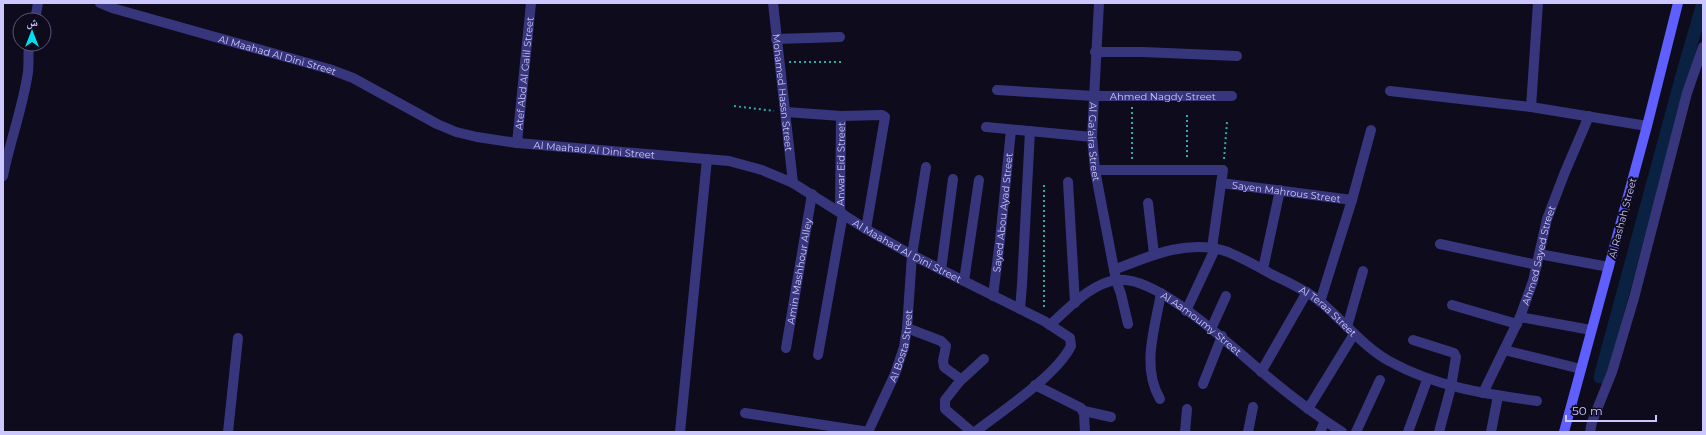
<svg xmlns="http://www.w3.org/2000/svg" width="1706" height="435" font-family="Montserrat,'Noto Naskh Arabic',sans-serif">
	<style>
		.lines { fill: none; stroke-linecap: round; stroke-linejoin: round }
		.canal { stroke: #0b2141; stroke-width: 13 }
		.path { stroke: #2baea4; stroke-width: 2; stroke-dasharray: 2 3; stroke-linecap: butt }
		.street { stroke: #37367c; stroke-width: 10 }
		.secondary { stroke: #5f5eff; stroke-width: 10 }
		.labels { text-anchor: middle; stroke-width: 4; stroke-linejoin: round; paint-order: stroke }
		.street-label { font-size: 10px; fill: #ccc7ff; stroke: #0e0b1d }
	</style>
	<rect width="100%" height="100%" fill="#0e0b1d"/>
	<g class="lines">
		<polyline class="canal" points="1600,377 1683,72 1703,3"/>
		<g class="path">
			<polyline points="789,62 842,62"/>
			<polyline points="734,106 774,111"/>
			<polyline points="1132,107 1132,159"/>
			<polyline points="1187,115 1187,160"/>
			<polyline points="1224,159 1227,122"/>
			<polyline points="1044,185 1044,310"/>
		</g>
		<g class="street">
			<path id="s1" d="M100 3 112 8 329 69 353 78 437 124 456 132 477 137 517 143 729 161 762 170 793 183 866 229 912 255 1044 321 1070 338 1071 346C1056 376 1002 411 975 432"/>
			<path id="s2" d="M773 3 793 183"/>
			<path id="s3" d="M1099 3 1092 137 1095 170 1116 280 1121 294 1128 324"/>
			<polyline points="35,20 38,3"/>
			<polyline points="776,39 840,37"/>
			<polyline points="1095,52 1143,52 1237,56"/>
			<path id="s4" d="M997 90 1094 96H1232"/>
			<polyline points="1390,91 1531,107 1647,126"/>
			<polyline points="1531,107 1538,3"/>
			<polyline points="786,112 841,116 882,115 885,117 866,229"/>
			<polyline points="986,127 1092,137"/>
			<path id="s5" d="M517 143 531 3"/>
			<polyline points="1095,170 1223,170 1212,248"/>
			<path d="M3 176C10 141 23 107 28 72 29 63 28 53 29 44"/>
			<polyline points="1068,182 1075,303"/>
			<path id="s6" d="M1221 183 1352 200"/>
			<polyline points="1148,203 1154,254"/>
			<path id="s7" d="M840 212 841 116"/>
			<polyline points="1440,244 1537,265"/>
			<polyline points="1539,254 1609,267"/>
			<polyline points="1263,269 1280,190"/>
			<polyline points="941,270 953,179"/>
			<path id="s8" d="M1114 270C1149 256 1189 238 1228 252 1242 258 1257 266 1271 274 1288 282 1306 290 1321 302 1343 321 1364 347 1389 361 1436 387 1485 394 1537 401"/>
			<polyline points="964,281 979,180"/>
			<path id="s9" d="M993 296 1000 240 1011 130"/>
			<polyline points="1320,302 1352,200 1371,130"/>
			<polyline points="1452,305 1517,324"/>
			<polyline points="1020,309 1022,285 1030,131"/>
			<polyline points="1186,311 1215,249"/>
			<polyline points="1520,317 1591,330"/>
			<path id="s10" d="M1050 325C1069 308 1091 283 1117 280 1156 274 1233 348 1262 372 1288 394 1314 414 1342 432"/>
			<polyline points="1347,327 1363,271"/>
			<polyline points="907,328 941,341 946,346 943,361 944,367 959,378 960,381 945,400 945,409 972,432"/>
			<polyline points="1211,329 1226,296"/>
			<polyline points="1413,340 1454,353 1456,357 1451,387 1439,432"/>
			<path id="s11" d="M786 348 812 194"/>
			<polyline points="1504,350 1581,369"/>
			<polyline points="818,355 843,214"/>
			<polyline points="1261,372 1307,292"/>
			<polyline points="960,381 984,359"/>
			<polyline points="1203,384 1222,336"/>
			<polyline points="1035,385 1081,408 1084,414 1085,432"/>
			<path id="s12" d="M1483 393 1520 317 1533 281 1547 219 1565 172 1589 116"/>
			<path d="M1160 399C1141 366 1155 329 1161 293"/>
			<polyline points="1308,409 1354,334"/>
			<polyline points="1084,411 1111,417"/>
			<polyline points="745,413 869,432"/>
			<polyline points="228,432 238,338"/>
			<polyline points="680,432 707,159"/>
			<path id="s13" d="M868 432 895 374 904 347 907 328 912 255 926 167"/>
			<polyline points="1185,432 1187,409"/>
			<polyline points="1248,432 1253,407"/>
			<polyline points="1320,432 1325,421"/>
			<polyline points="1356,432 1380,380"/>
			<polyline points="1408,432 1427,380"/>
			<polyline points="1491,432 1498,396"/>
			<polyline points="1590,432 1592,422 1612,372 1634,298 1687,93 1703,47"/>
		</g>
		<polyline class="secondary" points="1564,432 1647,126 1678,3"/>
	</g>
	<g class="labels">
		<g class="street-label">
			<text dy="4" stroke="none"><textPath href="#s1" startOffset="185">Al Maahad Al Dini Street</textPath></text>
			<text dy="4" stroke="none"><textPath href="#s5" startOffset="70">Atef Abd Al Galil Street</textPath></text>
			<text dy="4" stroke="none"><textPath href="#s2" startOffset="90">Mohamed Hassn Street</textPath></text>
			<text dy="4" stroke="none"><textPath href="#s4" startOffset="166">Ahmed Nagdy Street</textPath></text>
			<text dy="4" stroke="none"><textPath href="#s3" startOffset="139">Al Ga'aira Street</textPath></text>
			<text dy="4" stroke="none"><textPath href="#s1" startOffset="520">Al Maahad Al Dini Street</textPath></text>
			<text dy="4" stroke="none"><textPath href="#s7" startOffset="48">Anwar Eid Street</textPath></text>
			<text dy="4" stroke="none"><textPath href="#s6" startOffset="66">Sayen Mahrous Street</textPath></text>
			<text dy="4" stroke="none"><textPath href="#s9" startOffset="84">Sayed Abou Ayad Street</textPath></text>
			<text transform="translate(1622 218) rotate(-75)" y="4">Al Rashah Street</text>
			<text dy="4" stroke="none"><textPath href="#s1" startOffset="856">Al Maahad Al Dini Street</textPath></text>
			<text dy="4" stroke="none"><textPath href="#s12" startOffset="149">Ahmed Sayed Street</textPath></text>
			<text dy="4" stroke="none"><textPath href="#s11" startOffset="78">Amin Mashhour Alley</textPath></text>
			<text dy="4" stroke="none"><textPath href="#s8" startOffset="235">Al Teraa Street</textPath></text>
			<text dy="4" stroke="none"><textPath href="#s10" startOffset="179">Al Aamoumy Street</textPath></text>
			<text dy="4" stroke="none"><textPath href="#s13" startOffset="93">Al Bosta Street</textPath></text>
		</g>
	</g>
	<rect width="1706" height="435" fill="none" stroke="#ccc7ff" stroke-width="8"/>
	<g transform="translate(32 32)"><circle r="19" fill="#0e0b1d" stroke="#5a5677"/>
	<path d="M0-3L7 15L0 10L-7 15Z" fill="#00dff2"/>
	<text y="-6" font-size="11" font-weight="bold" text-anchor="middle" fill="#ccc7ff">ش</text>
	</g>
	<path d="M1566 415v6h90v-6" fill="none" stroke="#ccc7ff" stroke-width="2"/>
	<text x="1572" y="415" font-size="12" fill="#ccc7ff" stroke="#0e0b1d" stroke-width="3" paint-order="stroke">50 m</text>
</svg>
